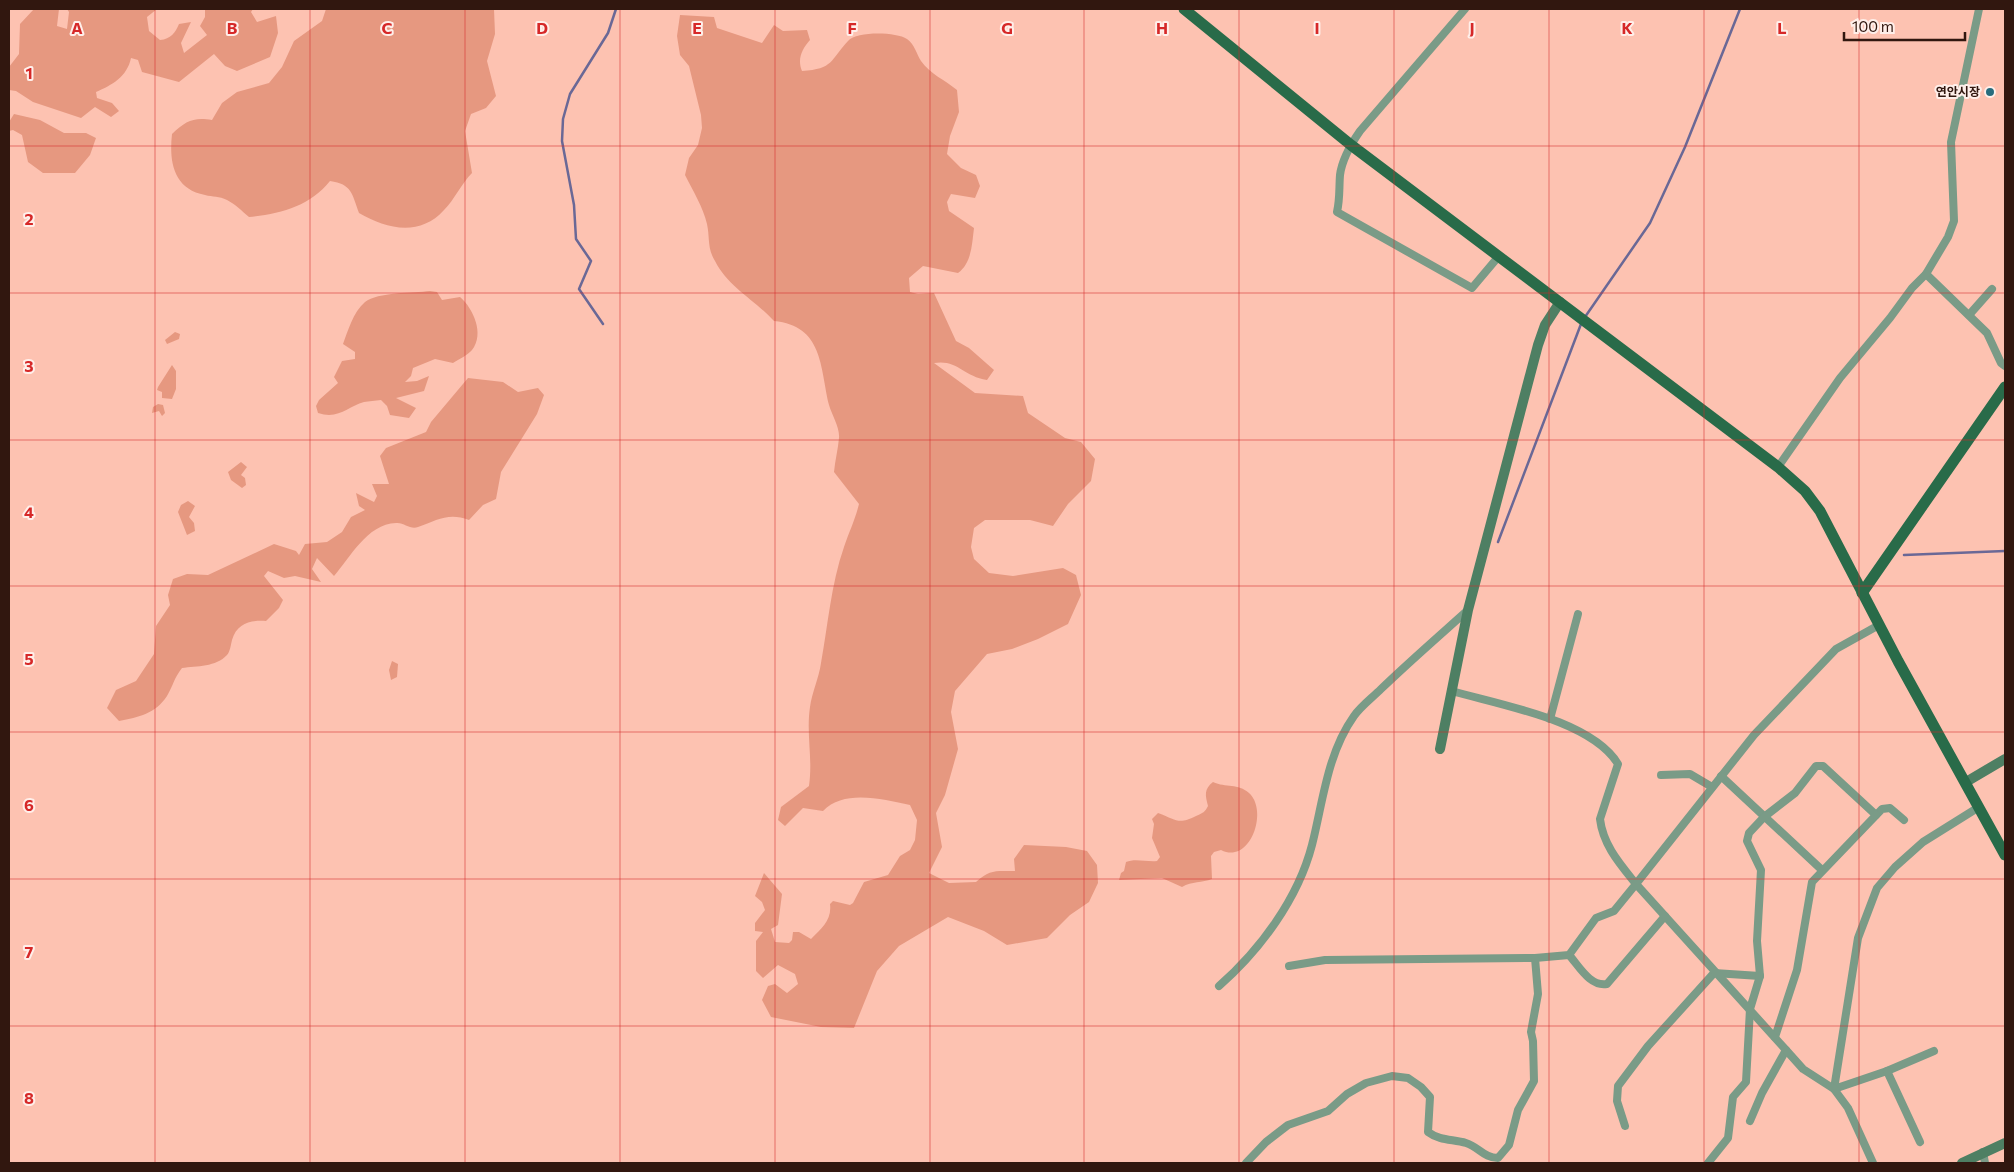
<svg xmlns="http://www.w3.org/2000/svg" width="2014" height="1172" font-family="Commissioner,'Noto Sans KR',sans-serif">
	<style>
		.green { fill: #e69880 }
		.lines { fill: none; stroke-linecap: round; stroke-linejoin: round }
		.stream { stroke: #6a6896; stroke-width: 2.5 }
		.street { stroke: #7a9b87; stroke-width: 8 }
		.secondary { stroke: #4e7f63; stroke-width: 10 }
		.primary { stroke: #296b49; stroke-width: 11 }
		.grid { fill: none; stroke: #d62828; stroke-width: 1; stroke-opacity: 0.55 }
		.poi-dot { fill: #286c7d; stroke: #ffefea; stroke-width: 2 }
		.labels { text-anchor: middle; stroke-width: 4; stroke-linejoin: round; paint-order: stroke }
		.poi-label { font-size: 12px; font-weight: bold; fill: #31170f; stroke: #ffefea; text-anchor: end }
		.grid-label { font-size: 16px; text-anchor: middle; font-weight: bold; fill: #d62828; stroke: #ffefea; stroke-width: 4; stroke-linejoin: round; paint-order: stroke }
	</style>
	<rect width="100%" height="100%" fill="#fdc2b1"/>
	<g class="green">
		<path d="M34 9H59L57 26 67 29 69 12 67 9H157L147 17 149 31 160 40C171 39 175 33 179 24L191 22 181 43 184 53 207 35 200 26 205 17V9H253L251 12 257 22 276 16 278 33 270 57 237 71 225 66 214 54 179 82 142 72 138 60 131 58C127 77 112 85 96 92L97 98 112 103 119 111 111 117 95 107 81 118 33 102 16 91 9 90V67L19 54 20 24Z"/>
		<path d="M326 9H494L495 34 487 61 496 96 486 108 471 114 465 131 472 173C461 184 455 199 444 210 420 237 386 229 359 213 352 194 352 184 330 181 310 206 281 214 249 217 242 211 235 204 227 200 219 196 213 197 205 195 173 189 169 161 172 134 186 121 193 117 212 120L222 103 237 92 269 83 282 67 294 41 322 21Z"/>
		<path d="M680 15 714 17 717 28 762 43 774 25 783 31 807 30 810 40C802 49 797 59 802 71 834 69 830 60 848 41 857 31 896 32 907 39 915 45 916 53 921 61 930 74 945 80 957 90L959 112 950 136 947 154 961 168 976 175 980 186 975 198 951 194 947 202 949 211 974 228C972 243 972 263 958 273L923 266 909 278 910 292 918 294 934 293 956 341 969 348 994 370 987 380C963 376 957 359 934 363L975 393 1023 396 1028 413 1065 438 1081 442 1095 459 1091 481 1068 504 1053 526 1030 520H985L974 528 971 547 974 559 989 573 1013 576 1063 568 1076 575 1081 595 1068 624 1038 639 1012 649 987 654 955 691 951 712 958 749 945 795 936 813 942 847 929 873 949 883 976 882C990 869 996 871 1015 871L1014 859 1024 845 1066 847 1087 851 1097 865 1098 883 1089 902 1070 915 1047 938 1007 945 984 931 948 917 899 946 877 971 854 1028 821 1027 771 1017 762 1000 768 986 775 984 787 993 798 984 795 974 778 965 763 978 756 971V941L763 932 755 931V923L765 910 762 902 755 896 764 873 782 894 778 925 771 929 775 942 789 943 792 940 793 932H799L811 939C822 928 832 920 830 904L833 901 850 905 853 903 864 882 888 875 900 856 910 850 915 840 917 820 910 805C882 799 844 789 823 811L803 808 785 826 778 820 781 807 809 786C813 758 806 734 810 707 812 692 819 678 821 663 828 625 831 584 844 547 849 532 855 520 859 504L834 472C835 461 838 449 839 438 840 428 832 415 829 405 820 366 823 326 774 321 755 300 728 287 715 261 707 248 710 238 707 224 703 207 693 191 685 175L689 158 698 145 702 128 701 115 689 66 680 55 677 36Z"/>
		<polygon points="14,114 40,120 64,133 86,133 96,138 90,155 75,173 43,173 28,162 22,135 13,130 9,131 9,122"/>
		<path d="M430 291 437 292 442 300 460 297C473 308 485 334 472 350 468 355 459 359 453 363L435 359 413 368 411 376 405 382 417 381 429 376 424 391 396 398 416 408 409 418 390 415 387 406 381 400C375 401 369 401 364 402 348 406 339 420 318 413L316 406 319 400 338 383 334 377 342 361 355 359V352L343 344C348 331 353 312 365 302 378 292 413 293 430 291Z"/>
		<polygon points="175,332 180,334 179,339 167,344 165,340"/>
		<polygon points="172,365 176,371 176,389 172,399 162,398 162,392 157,390 158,387"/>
		<path d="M468 378 503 382 518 392 538 388 544 395 537 414 501 472 496 499 483 505 469 520C449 512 437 520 418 527 410 530 404 522 396 523 367 524 350 558 334 576L317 558 312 569 321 582 295 576 284 578 268 571 264 576 283 600 279 608 266 621C251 620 237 623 232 640 231 644 230 652 227 655 216 667 197 666 182 668 174 678 173 686 167 696 155 714 139 717 119 721L107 708 116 690 136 681 154 654 156 626 170 605 168 595 173 579 187 574 208 575 274 544 296 551 299 555 305 544 327 542 342 532 351 517 365 510 359 506 356 493 374 502 377 496 372 484H389L380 456 386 448 426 432 431 422Z"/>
		<polygon points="158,404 163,405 165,413 162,416 159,411 152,413 153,407"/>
		<polygon points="241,462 247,467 241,475 245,478 246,485 242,488 231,480 228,472"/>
		<polygon points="188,501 195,506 189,517 194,523 195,531 187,535 178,512 181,505"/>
		<polygon points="392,661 398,664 397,677 391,680 389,670"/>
		<path d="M1213 782C1226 788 1238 783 1249 793 1269 811 1250 865 1221 850L1214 852 1211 856 1212 879C1202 883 1192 881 1182 887L1162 878 1119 880 1121 873 1124 871 1126 862C1135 858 1146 862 1157 861L1160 857 1152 838 1154 824 1152 819 1158 813C1177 820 1178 825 1196 816 1203 813 1205 812 1208 806 1205 795 1204 789 1213 782Z"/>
	</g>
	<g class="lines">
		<g class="stream">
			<polyline points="1585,317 1650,223 1685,147 1740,9"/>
			<polyline points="603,324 579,289 591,261 576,239 574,205 562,141 563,119 570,94 608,33 616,9"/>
			<polyline points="1498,542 1581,324"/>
			<polyline points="1904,555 2005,551"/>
		</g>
		<g class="street">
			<path d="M1465 9 1360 131C1351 144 1342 159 1340 175 1339 188 1340 199 1337 212L1472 288 1499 256"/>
			<polyline points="1926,274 1987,333 2001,363 2005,366"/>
			<polyline points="1969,315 1992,289"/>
			<polyline points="1778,467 1840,378 1890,318 1912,288 1926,274 1948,237 1954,221 1951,142 1979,9"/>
			<polyline points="1550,719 1578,614"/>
			<polyline points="1661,775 1690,774 1712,787"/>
			<polyline points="1721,776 1822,870"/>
			<path d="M1569 955C1579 966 1590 987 1607 984L1665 916"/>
			<path d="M1289 966 1325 960 1535 958 1569 955 1596 918 1614 911 1636 884C1620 864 1603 845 1600 819L1618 764C1591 720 1500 705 1452 691"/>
			<path d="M1219 986C1260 950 1298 899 1312 845 1323 802 1327 754 1354 716 1361 706 1372 698 1381 689 1409 662 1439 636 1468 610"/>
			<polyline points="1775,1037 1797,970 1812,882 1882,809 1890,808 1904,820"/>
			<polyline points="1934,1051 1887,1071 1834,1089 1858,938 1877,888 1895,867 1923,842 1979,807"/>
			<polyline points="1887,1071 1920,1142"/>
			<polyline points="1750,1121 1762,1093 1786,1050"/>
			<polyline points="1625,1126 1617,1101 1618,1086 1648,1046 1714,973 1760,976"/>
			<polyline points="1983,1152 1985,1163"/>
			<path d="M1246 1163 1266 1142 1288 1125 1328 1111 1347 1094 1366 1083 1392 1076 1408 1078 1421 1087 1430 1097 1428 1132C1440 1141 1453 1139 1466 1143 1479 1147 1484 1158 1498 1158L1509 1145 1518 1110 1534 1081 1533 1041 1531 1032 1538 994 1535 958"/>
			<polyline points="1708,1163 1728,1138 1733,1097 1746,1082 1750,1009 1760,976 1757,941 1761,870 1747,841 1749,833 1764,817 1795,793 1816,766 1823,766 1876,815"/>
			<polyline points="1873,1163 1848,1108 1834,1089 1803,1069 1786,1050 1636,884 1754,735 1836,649 1879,625"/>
		</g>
		<g class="secondary">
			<polyline points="1440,749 1468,610 1538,345 1545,325 1560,302"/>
			<polyline points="1966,782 2005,759"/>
			<polyline points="1962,1163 2005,1143"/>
		</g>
		<g class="primary">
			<polyline points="1184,9 1351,145 1778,467 1805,491 1820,511 1898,661 2005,855"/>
			<polyline points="1862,593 2005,387"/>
		</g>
	</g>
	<path class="grid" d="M155 9V1163M310 9V1163M465 9V1163M620 9V1163M775 9V1163M930 9V1163M1084 9V1163M1239 9V1163M1394 9V1163M1549 9V1163M1704 9V1163M1859 9V1163M9 146H2005M9 293H2005M9 440H2005M9 586H2005M9 732H2005M9 879H2005M9 1026H2005"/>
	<circle class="poi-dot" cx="1990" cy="92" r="5"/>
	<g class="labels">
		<g class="poi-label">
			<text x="1980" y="96">연안시장</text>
		</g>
	</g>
	<g class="grid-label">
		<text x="77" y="34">A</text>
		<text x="232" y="34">B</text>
		<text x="387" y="34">C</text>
		<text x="542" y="34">D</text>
		<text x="697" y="34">E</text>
		<text x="852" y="34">F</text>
		<text x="1007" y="34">G</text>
		<text x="1162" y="34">H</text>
		<text x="1317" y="34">I</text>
		<text x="1472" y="34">J</text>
		<text x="1627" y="34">K</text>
		<text x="1782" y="34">L</text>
		<text x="29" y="79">1</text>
		<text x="29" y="225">2</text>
		<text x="29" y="372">3</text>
		<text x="29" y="518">4</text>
		<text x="29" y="665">5</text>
		<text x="29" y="811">6</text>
		<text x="29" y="958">7</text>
		<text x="29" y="1104">8</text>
	</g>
	<rect width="2014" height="1172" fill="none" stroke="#31170f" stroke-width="20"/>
	<path d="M1844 32v8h121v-8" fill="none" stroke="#31170f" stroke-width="2.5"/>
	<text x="1852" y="32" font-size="15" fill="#31170f" stroke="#ffefea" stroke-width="4" paint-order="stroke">100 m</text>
</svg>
